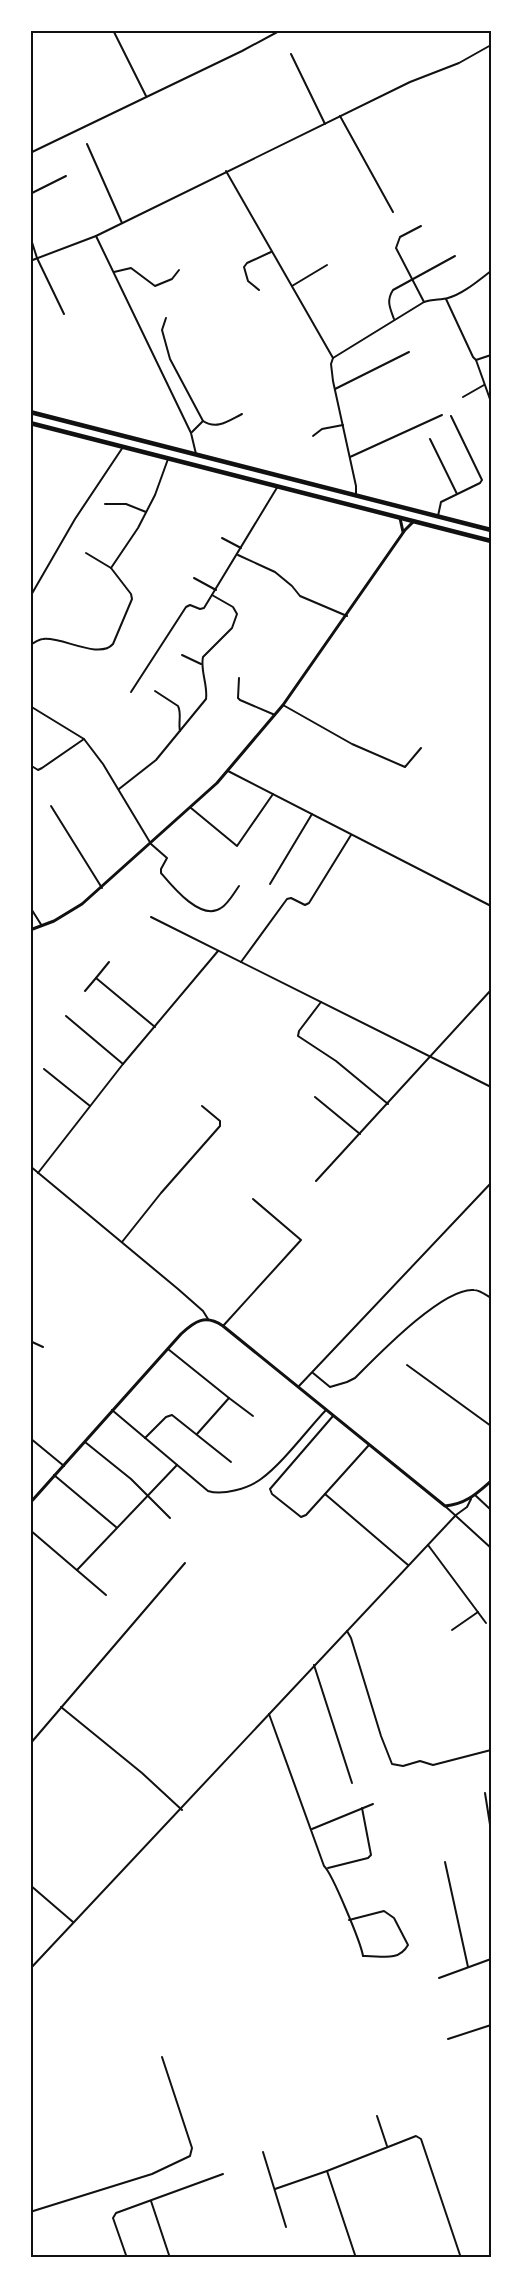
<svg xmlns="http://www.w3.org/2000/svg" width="521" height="2288" font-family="Lato,sans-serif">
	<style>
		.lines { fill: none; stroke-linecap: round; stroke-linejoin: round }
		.minor { stroke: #111; stroke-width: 2 }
		.tertiary { stroke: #111; stroke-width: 3 }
		.primary { stroke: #111; stroke-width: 4.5 }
		.neatline { fill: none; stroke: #111; stroke-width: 2 }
	</style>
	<rect width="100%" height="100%" fill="#fff"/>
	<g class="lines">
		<g class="minor">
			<polyline points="113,30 146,96"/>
			<polyline points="291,54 325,124"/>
			<polyline points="340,116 393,212"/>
			<polyline points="87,144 122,223"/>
			<polyline points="30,153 242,51 281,30"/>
			<polyline points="226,171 333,358"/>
			<polyline points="30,194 66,176"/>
			<polyline points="421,226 400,237 396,248 424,302"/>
			<polyline points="30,236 37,258 64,314"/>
			<polyline points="96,236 191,433 196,454"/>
			<polyline points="30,261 96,236 410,82 459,63 491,45"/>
			<polyline points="114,272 131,268 155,286 172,279 179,270"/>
			<polyline points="292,286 327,265"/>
			<polyline points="259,290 248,281 244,267 247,263 271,252"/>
			<polyline points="446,299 473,357 476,360 491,402"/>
			<path d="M166 318 162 330 170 359 203 421C217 430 228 421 242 414"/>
			<path d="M394 319C390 308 386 301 393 290L455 256"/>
			<polyline points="476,360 491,355"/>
			<polyline points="335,389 409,352"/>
			<polyline points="463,397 484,385"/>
			<polyline points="192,432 203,421"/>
			<polyline points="313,436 322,429 343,425"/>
			<polyline points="430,439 457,494"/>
			<polyline points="350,457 442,415"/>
			<path d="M356 496V486L333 381 331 364 333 358 424 302C432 299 441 300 448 298 463 294 479 280 491 271"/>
			<polyline points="105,504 126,504 146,512"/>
			<polyline points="438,516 441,502 480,483 482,480 451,416"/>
			<polyline points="222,538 241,548"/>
			<polyline points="86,553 111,568"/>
			<polyline points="238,555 275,572 292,586 300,596 347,616"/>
			<polyline points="194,578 216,590"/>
			<polyline points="30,597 75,519 123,447"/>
			<path d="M30 645C34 643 39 639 43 639 61 636 99 660 113 644L132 599 131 594 111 568 138 528 155 495 168 459"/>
			<polyline points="182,655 201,664"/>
			<polyline points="239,678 238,698 240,700 275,715"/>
			<path d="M155 691 178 706C182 714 178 722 180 731"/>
			<polyline points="131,692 186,607 190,605 200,609 204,608 278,486"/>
			<polyline points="283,705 352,744 405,767 421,748"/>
			<path d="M30 706 84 739 103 764 151 844 167 858 161 869V873C172 886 201 922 221 908 228 904 234 893 239 886"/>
			<polyline points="30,765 38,770 42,768 84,739"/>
			<polyline points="228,771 491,906"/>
			<path d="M119 789 156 760 206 699C208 685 200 670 203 657L232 628 237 614 233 607 212 595"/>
			<polyline points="51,806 102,888"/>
			<polyline points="191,808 237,846 273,794"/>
			<polyline points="270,884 312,814"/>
			<polyline points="30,907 42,926"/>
			<polyline points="151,917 491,1087"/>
			<polyline points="109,962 96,978 155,1027"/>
			<polyline points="241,962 287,899 291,898 305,905 309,903 351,835"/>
			<polyline points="85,991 96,978"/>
			<polyline points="321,1002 299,1031 298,1036 336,1061 388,1104"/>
			<polyline points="66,1016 123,1064"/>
			<polyline points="44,1069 90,1106"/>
			<polyline points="315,1097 360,1134"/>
			<polyline points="30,1166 178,1289 203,1311 208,1319"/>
			<polyline points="38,1173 123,1064 218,951"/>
			<polyline points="316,1181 491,990"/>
			<polyline points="122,1242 161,1193 220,1126 220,1121 202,1106"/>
			<polyline points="223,1326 301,1240 253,1199"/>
			<polyline points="30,1341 43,1347"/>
			<polyline points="168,1349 229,1398 253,1416"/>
			<polyline points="407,1365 491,1426"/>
			<path d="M313 1373 330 1387 347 1382 355 1378C377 1356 443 1287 474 1290 480 1290 486 1295 491 1298"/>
			<polyline points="299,1386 491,1183"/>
			<path d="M112 1410 208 1491C223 1496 249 1488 261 1479 283 1463 307 1430 326 1410"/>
			<polyline points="197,1434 229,1398"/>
			<polyline points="30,1438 64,1466"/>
			<polyline points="145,1438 166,1417 172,1415 231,1462"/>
			<polyline points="85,1442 131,1479 170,1518"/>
			<polyline points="369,1445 325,1494 408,1565"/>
			<polyline points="54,1475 116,1527"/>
			<polyline points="325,1494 306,1515 301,1517 272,1494 270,1489 333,1416"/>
			<polyline points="475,1495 491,1510"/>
			<polyline points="445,1506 491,1548"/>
			<polyline points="30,1530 106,1595"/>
			<polyline points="428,1545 486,1623"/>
			<polyline points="77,1570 177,1465"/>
			<polyline points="452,1630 478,1612"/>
			<polyline points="347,1631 351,1638 381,1736 392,1764 403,1766 420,1761 433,1765 491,1750"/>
			<polyline points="314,1665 352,1783"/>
			<polyline points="61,1707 142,1773 182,1810"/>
			<path d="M269 1714 324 1866C332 1873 361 1943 363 1956 379 1955 398 1963 408 1945L394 1918 384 1911 349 1920"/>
			<polyline points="30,1744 185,1563"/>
			<polyline points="485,1793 491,1831"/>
			<polyline points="312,1829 373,1804"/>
			<polyline points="445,1862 468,1967"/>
			<polyline points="328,1868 368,1858 371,1855 362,1808"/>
			<polyline points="30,1885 73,1922"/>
			<polyline points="30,1969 456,1515 467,1507 471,1499"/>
			<polyline points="439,1978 491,1959"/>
			<polyline points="448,2039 491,2025"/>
			<polyline points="377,2116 387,2146"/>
			<polyline points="263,2152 286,2227"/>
			<polyline points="275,2189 327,2171"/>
			<polyline points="151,2201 170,2258"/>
			<polyline points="30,2212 152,2174 190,2156 192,2148 162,2057"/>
			<polyline points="127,2258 113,2218 116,2213 223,2174"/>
			<polyline points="356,2258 327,2171 416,2136 421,2139 461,2258"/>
		</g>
		<g class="tertiary">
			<polyline points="400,518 403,532"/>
			<polyline points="30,930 54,921 82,904 217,783 283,705 405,530 414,521"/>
			<path d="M30 1503 181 1334C195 1321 205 1314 223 1326L445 1506C466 1504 476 1494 491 1481"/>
		</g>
		<g class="primary">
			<polyline points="30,412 491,530"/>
			<polyline points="30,423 491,541"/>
		</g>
	</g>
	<rect width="521" height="2288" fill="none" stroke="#ffffff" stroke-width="63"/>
	<rect x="32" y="32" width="458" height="2224" class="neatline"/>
</svg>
